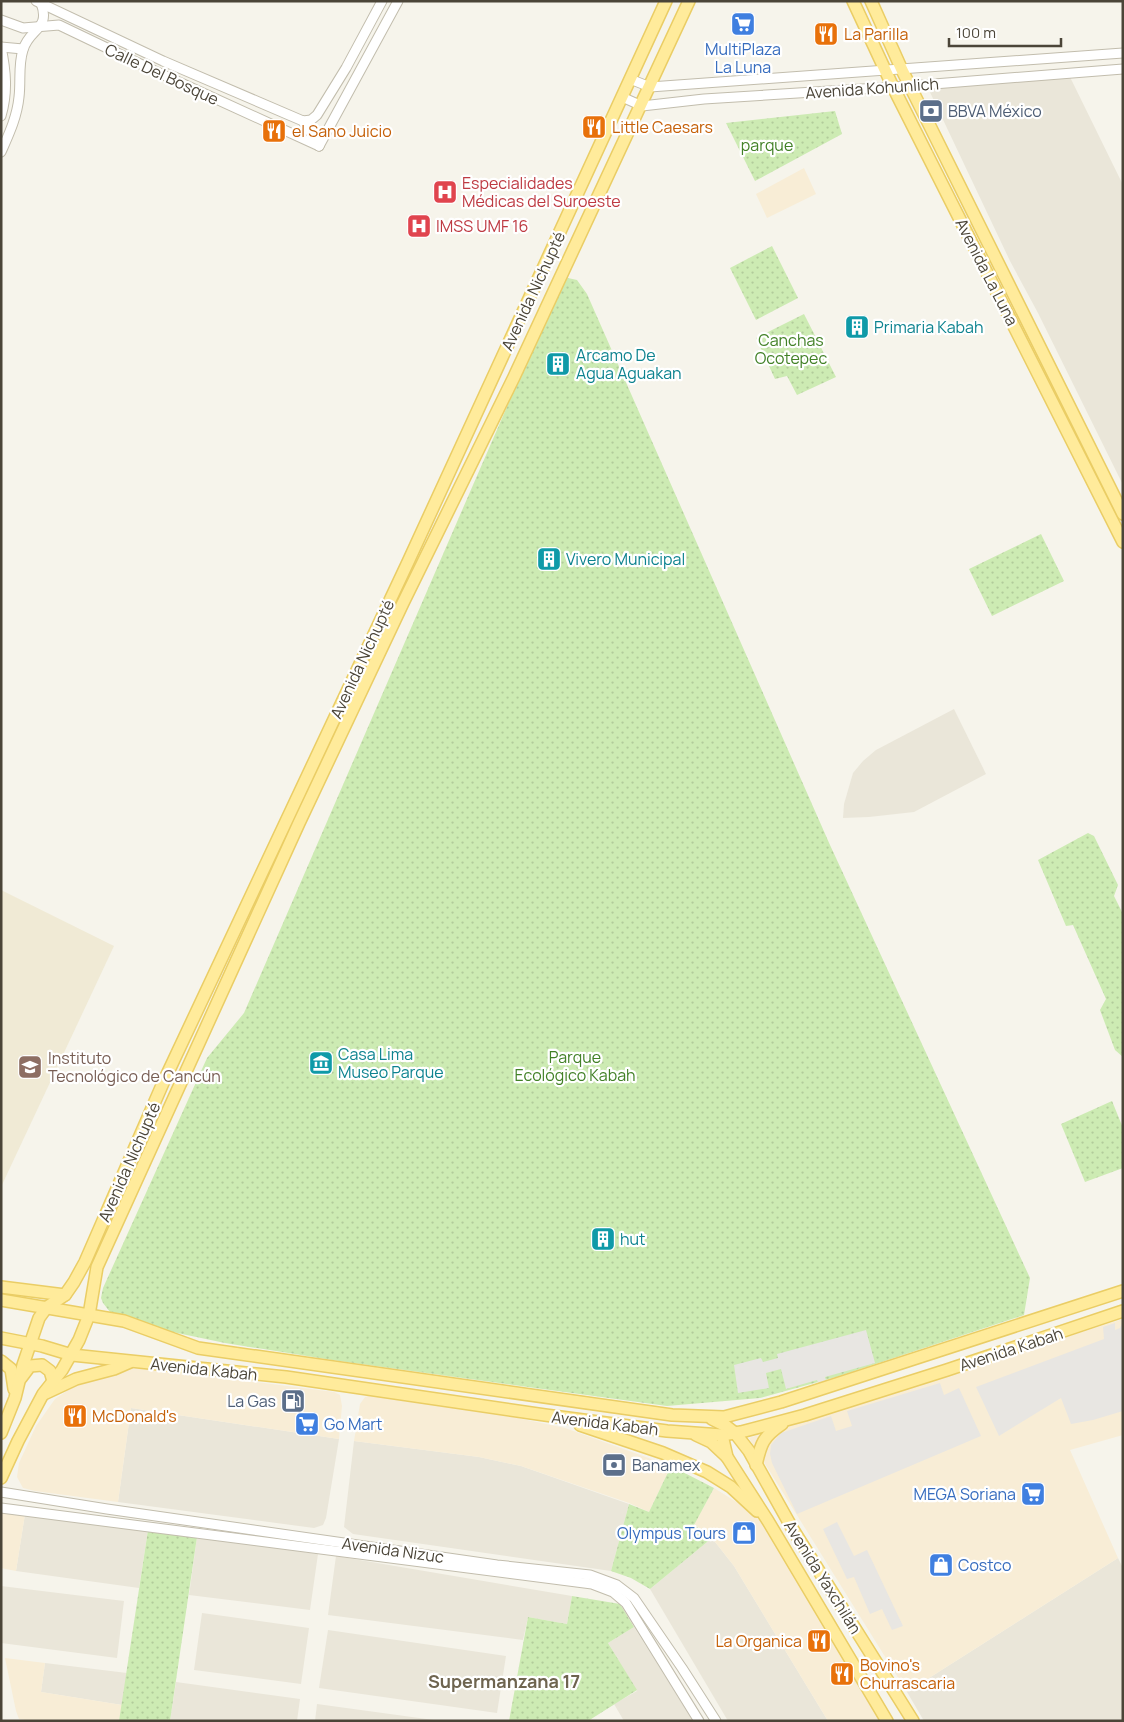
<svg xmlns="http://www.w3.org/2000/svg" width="1124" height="1722" font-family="Manrope,sans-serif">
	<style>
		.residential { fill: #eae6d9 }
		.commercial { fill: #f8edd6 }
		.education { fill: #f0ead5 }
		.park { fill: url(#park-dots) }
		.parking { fill: #e8e6e2 }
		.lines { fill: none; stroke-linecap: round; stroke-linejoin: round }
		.minor-casing { stroke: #c2bdad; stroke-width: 11 }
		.major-casing { stroke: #eacd65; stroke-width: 14 }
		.minor { stroke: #fff; stroke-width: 9 }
		.major { stroke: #ffeb9b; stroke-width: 11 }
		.labels { text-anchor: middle; stroke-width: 4.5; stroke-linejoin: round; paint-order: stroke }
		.food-label { font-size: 16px; fill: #c56008; stroke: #fff; text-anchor: start }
		.shop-label { font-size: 16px; fill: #366cbe; stroke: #fff; text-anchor: start }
		.street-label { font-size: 16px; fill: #4b4538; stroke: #fff }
		.service-label { font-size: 16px; fill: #4e5e75; stroke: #fff; text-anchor: start }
		.park-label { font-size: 16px; fill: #428127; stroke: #fff }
		.health-label { font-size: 16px; fill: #be3a42; stroke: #fff; text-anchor: start }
		.culture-label { font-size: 16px; fill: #0d838f; stroke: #fff; text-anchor: start }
		.education-label { font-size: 16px; fill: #785e54; stroke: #fff; text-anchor: start }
		.neighbourhood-label { font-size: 18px; font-weight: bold; fill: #6e644f; stroke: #fff }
	</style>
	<defs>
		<pattern id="park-dots" width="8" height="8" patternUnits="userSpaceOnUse" patternTransform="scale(1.25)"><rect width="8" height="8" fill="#cdebb3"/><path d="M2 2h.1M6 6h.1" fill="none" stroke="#b2cb9b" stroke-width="1.8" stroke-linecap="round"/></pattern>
	</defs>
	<rect width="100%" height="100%" fill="#f6f4eb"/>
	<g class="residential">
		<polygon points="1070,77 1123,185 1123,485 1038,313 1010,261 928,88"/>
		<polygon points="954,709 986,774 914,812 869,817 843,818 844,804 853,773 863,761 876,750"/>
		<polygon points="131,1408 339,1439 326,1518 323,1525 314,1528 118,1502"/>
		<polygon points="354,1441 479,1457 521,1466 629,1504 611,1571 353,1534 344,1527"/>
		<polygon points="25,1514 148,1530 139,1588 16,1571"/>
		<polygon points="197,1537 318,1554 310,1610 189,1595"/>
		<polygon points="712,1538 734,1566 828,1721 728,1721 650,1589"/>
		<polygon points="336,1556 572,1596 567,1624 528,1617 523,1640 328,1615"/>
		<polygon points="1118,1558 1123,1568 1123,1721 924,1721 907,1692"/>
		<polygon points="1,1586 124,1601 117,1658 1,1643"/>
		<polygon points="202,1613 309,1628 301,1684 194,1670"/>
		<polygon points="634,1627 693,1721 624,1721 614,1704 637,1691 608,1643"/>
		<polygon points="328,1630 506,1656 497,1713 319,1688"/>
		<polygon points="45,1663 127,1673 122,1705 41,1692"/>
		<polygon points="176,1682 300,1699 297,1721 170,1721"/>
		<polygon points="317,1704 441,1721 315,1721"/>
	</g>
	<g class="commercial">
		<polygon points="804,168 816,194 767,218 756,194"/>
		<polygon points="1123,1319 1123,1435 1070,1450 1118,1558 907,1692 749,1438"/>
		<polygon points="148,1368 334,1392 340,1395 342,1406 339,1439 131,1408 118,1502 35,1491 23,1488 17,1477 19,1463 36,1426 55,1399 83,1380 114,1369"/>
		<polygon points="372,1395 403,1401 485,1411 565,1428 671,1466 649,1512 629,1503 521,1466 479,1457 354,1441 360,1404 365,1397"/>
		<polygon points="714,1488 751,1511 764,1524 883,1721 828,1721 734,1566 712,1538 693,1526"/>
		<polygon points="1,1510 25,1514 16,1571 1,1568"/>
		<polygon points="5,1658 45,1663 41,1692 122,1705 119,1721 31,1721 19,1719 16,1711"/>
	</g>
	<polygon class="education" points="1,890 114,946 1,1187"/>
	<g class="park">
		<polygon points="835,111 842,134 755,181 726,123"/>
		<polygon points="772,246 798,298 756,320 730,268"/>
		<polygon points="568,278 577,280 587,294 830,845 1030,1278 1024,1315 836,1377 760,1398 667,1406 332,1360 225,1343 182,1334 160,1329 110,1312 103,1303 101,1298 103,1288 207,1058 244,1013 555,296 562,283"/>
		<polygon points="804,314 836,377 797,395 787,376 775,379 756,338"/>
		<polygon points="1041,534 1064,581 992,616 969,569"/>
		<polygon points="1088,833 1094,836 1118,885 1114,896 1123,914 1123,1057 1115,1050 1100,1010 1106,999 1073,925 1066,926 1038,860"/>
		<polygon points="1112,1101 1123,1128 1123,1168 1085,1182 1061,1124"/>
		<polygon points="671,1466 714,1488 694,1525 712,1538 650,1589 631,1578 611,1571 629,1504 649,1512"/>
		<polygon points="148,1530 197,1537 170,1721 119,1721"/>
		<polygon points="572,1596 620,1604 634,1627 608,1643 637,1690 588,1721 509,1721 528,1617 567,1624"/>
	</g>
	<g class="parking">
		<polygon points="1123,1321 1123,1411 1093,1420 1071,1424 1061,1398 999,1436 976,1387 1104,1339 1103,1327 1115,1323 1115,1330 1120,1328"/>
		<polygon points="866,1330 875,1363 825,1377 827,1384 820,1387 817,1380 786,1389 781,1369 766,1373 769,1388 738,1393 734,1365 761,1358 763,1362 778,1358 777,1354"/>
		<polygon points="940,1383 944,1395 959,1388 981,1436 797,1514 772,1463 770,1454 771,1445 781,1433 831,1416 836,1431 852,1426 847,1411"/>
		<polygon points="837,1522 854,1556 867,1550 903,1626 892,1630 882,1609 870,1614 854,1577 847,1579 823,1529"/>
	</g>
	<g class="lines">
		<defs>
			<g id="minor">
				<polyline points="36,1 163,61 303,121 311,120 317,115 346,68 382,1"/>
				<polyline points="1,20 23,28 59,25 157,72 319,146"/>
				<path d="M1 47C6 71 8 92 1 116"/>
				<polyline points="1,47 23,49"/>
				<polyline points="630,79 650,87 1123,53"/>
				<polyline points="622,97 642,106 704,99 909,86 1123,69"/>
				<polyline points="303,121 319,146"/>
				<polyline points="319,146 398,1"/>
				<path d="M1 152C9 134 17 117 19 97 21 81 18 65 23 50 29 28 51 30 41 3"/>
				<polyline points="1,1492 107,1509 497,1565 590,1575 617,1585 634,1598 682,1668 716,1721"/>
				<polyline points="1,1508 592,1584 613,1592 626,1603 699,1721"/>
			</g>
			<g id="major">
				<polyline points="853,1 893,87 1123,542"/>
				<polyline points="871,1 902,70 1123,514"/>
				<polyline points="1,1287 65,1295"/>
				<polyline points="1,1300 124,1321 198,1348 672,1415 724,1417 781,1402 1123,1291"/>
				<polyline points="1,1338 42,1346 72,1355 286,1377 545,1415 667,1431 722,1435 741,1432 805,1415 947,1370 1123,1311"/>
				<polyline points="1,1361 11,1369 14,1389"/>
				<polyline points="21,1378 30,1366 42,1365 50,1371 53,1381"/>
				<polyline points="44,1394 76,1379 114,1369 130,1362"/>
				<polyline points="712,1419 726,1426 735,1433 749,1451 792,1528 913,1721"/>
				<polyline points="580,1425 663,1453 707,1472 731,1487 757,1511"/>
				<polyline points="1,1433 15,1398 23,1365 39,1318 47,1307 65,1295 74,1282 85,1262 163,1083 408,562 666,1"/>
				<polyline points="696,1435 711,1442 727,1457"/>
				<polyline points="722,1435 727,1457 768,1521 887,1721"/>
				<path d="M756 1465C761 1443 763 1437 782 1424"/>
				<polyline points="1,1478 18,1441 43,1394 62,1370 79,1340 89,1315 97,1267 299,823 403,603 514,377 689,1"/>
			</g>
		</defs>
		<use href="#minor" class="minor-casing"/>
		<use href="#major" class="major-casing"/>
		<use href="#minor" class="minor"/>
		<use href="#major" class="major"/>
	</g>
	<defs>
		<symbol id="supermarket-square" viewBox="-11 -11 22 22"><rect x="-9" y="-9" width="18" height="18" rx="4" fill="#3f7fe0" stroke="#fff"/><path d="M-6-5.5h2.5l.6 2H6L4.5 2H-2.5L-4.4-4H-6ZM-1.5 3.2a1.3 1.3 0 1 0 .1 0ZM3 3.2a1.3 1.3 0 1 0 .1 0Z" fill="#fff"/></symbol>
		<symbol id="restaurant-square" viewBox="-11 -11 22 22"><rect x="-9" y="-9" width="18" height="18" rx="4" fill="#e8710a" stroke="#fff"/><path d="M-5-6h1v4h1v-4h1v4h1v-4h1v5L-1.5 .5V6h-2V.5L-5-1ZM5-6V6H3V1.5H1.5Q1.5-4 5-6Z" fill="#fff"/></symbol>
		<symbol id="bank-square" viewBox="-11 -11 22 22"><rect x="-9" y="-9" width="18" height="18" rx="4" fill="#5c6f8a" stroke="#fff"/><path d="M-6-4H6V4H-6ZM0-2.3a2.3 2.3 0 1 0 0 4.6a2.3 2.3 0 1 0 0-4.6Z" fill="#fff"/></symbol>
		<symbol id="hospital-square" viewBox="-11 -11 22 22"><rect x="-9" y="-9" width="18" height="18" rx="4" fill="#e0444e" stroke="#fff"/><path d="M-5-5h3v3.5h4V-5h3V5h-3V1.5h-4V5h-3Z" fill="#fff"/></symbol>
		<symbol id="building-square" viewBox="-11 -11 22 22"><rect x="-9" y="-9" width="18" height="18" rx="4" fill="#0f9aa8" stroke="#fff"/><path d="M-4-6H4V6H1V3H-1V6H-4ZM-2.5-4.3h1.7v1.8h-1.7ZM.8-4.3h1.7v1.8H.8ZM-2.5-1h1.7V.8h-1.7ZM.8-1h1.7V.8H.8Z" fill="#fff"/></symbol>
		<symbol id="museum-square" viewBox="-11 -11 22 22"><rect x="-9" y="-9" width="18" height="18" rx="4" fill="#0f9aa8" stroke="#fff"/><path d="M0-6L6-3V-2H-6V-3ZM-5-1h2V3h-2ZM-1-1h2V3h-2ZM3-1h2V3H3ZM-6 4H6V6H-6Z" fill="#fff"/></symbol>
		<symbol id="university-square" viewBox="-11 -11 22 22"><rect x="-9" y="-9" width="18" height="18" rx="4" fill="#8d6e63" stroke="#fff"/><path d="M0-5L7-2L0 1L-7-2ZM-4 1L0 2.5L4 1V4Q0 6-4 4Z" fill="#fff"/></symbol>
		<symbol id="fuel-square" viewBox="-11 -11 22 22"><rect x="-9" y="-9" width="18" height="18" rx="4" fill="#5c6f8a" stroke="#fff"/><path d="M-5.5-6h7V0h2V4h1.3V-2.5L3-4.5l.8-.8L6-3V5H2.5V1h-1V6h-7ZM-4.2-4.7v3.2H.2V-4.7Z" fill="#fff"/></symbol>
		<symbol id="shop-square" viewBox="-11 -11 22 22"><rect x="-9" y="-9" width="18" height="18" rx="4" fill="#3f7fe0" stroke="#fff"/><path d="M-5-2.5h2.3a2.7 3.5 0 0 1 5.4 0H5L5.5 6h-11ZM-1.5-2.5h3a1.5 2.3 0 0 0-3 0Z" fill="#fff"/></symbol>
	</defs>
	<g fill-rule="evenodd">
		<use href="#supermarket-square" x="729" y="10" width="28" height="28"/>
		<use href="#restaurant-square" x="812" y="20" width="28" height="28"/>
		<use href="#bank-square" x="917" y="97" width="28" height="28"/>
		<use href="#restaurant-square" x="580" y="113" width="28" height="28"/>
		<use href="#restaurant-square" x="260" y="117" width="28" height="28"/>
		<use href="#hospital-square" x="431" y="178" width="28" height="28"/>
		<use href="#hospital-square" x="405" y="212" width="28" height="28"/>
		<use href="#building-square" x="843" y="313" width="28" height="28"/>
		<use href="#building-square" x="544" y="350" width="28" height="28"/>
		<use href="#building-square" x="535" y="545" width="28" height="28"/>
		<use href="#museum-square" x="307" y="1049" width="28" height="28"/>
		<use href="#university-square" x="16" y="1053" width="28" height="28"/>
		<use href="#building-square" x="589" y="1225" width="28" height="28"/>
		<use href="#fuel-square" x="279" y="1387" width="28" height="28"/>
		<use href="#restaurant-square" x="61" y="1402" width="28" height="28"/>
		<use href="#supermarket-square" x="293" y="1410" width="28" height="28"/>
		<use href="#bank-square" x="600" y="1451" width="28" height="28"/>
		<use href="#supermarket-square" x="1019" y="1480" width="28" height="28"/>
		<use href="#shop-square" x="730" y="1519" width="28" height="28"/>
		<use href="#shop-square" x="927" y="1551" width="28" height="28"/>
		<use href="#restaurant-square" x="805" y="1627" width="28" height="28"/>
		<use href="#restaurant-square" x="828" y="1660" width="28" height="28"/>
	</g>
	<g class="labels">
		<g class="food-label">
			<text x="844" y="40">La Parilla</text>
			<text x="612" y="133">Little Caesars</text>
			<text x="292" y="137">el Sano Juicio</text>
			<text x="92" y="1422">McDonald's</text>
			<text x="802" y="1647" text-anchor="end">La Organica</text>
			<text x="860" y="1671">Bovino's<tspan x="860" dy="18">Churrascaria</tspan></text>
		</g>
		<g class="shop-label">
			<text x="743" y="55" text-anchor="middle">MultiPlaza<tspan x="743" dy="18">La Luna</tspan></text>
			<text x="324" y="1430">Go Mart</text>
			<text x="1016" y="1500" text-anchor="end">MEGA Soriana</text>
			<text x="726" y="1539" text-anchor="end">Olympus Tours</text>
			<text x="958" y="1571">Costco</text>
		</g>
		<g class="street-label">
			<text transform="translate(162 74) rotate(25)" y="6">Calle Del Bosque</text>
			<text transform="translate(872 88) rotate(-4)" y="6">Avenida Kohunlich</text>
			<text transform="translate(987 272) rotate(63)" y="6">Avenida La Luna</text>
			<text transform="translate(533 291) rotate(-65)" y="6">Avenida Nichupté</text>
			<text transform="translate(362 659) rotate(-65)" y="6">Avenida Nichupté</text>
			<text transform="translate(129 1162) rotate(-66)" y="6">Avenida Nichupté</text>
			<text transform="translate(1011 1349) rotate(-18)" y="6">Avenida Kabah</text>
			<text transform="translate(204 1369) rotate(6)" y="6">Avenida Kabah</text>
			<text transform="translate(605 1423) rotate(7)" y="6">Avenida Kabah</text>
			<text transform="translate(393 1550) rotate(8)" y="6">Avenida Nizuc</text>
			<text transform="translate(823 1577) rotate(58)" y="6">Avenida Yaxchilán</text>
		</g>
		<g class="service-label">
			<text x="948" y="117">BBVA México</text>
			<text x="276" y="1407" text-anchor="end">La Gas</text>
			<text x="632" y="1471">Banamex</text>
		</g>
		<g class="park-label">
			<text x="767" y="151">parque</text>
			<text x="791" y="346">Canchas<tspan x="791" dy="18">Ocotepec</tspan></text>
			<text x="575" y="1063">Parque<tspan x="575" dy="18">Ecológico Kabah</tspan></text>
		</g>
		<g class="health-label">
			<text x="462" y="189">Especialidades<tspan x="462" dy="18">Médicas del Suroeste</tspan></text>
			<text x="436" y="232">IMSS UMF 16</text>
		</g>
		<g class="culture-label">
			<text x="874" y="333">Primaria Kabah</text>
			<text x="576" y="361">Arcamo De<tspan x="576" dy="18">Agua Aguakan</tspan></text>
			<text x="566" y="565">Vivero Municipal</text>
			<text x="338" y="1060">Casa Lima<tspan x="338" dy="18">Museo Parque</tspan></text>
			<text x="620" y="1245">hut</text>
		</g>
		<g class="education-label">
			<text x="48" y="1064">Instituto<tspan x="48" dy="18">Tecnológico de Cancún</tspan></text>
		</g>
		<g class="neighbourhood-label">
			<text x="504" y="1688">Supermanzana 17</text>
		</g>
	</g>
	<rect width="1124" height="1722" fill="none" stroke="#4b4538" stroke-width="5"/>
	<path d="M949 38v8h112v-8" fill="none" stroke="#4b4538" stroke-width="2.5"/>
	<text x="956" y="38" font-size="15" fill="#4b4538" stroke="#ffffff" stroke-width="4" paint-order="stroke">100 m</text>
</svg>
